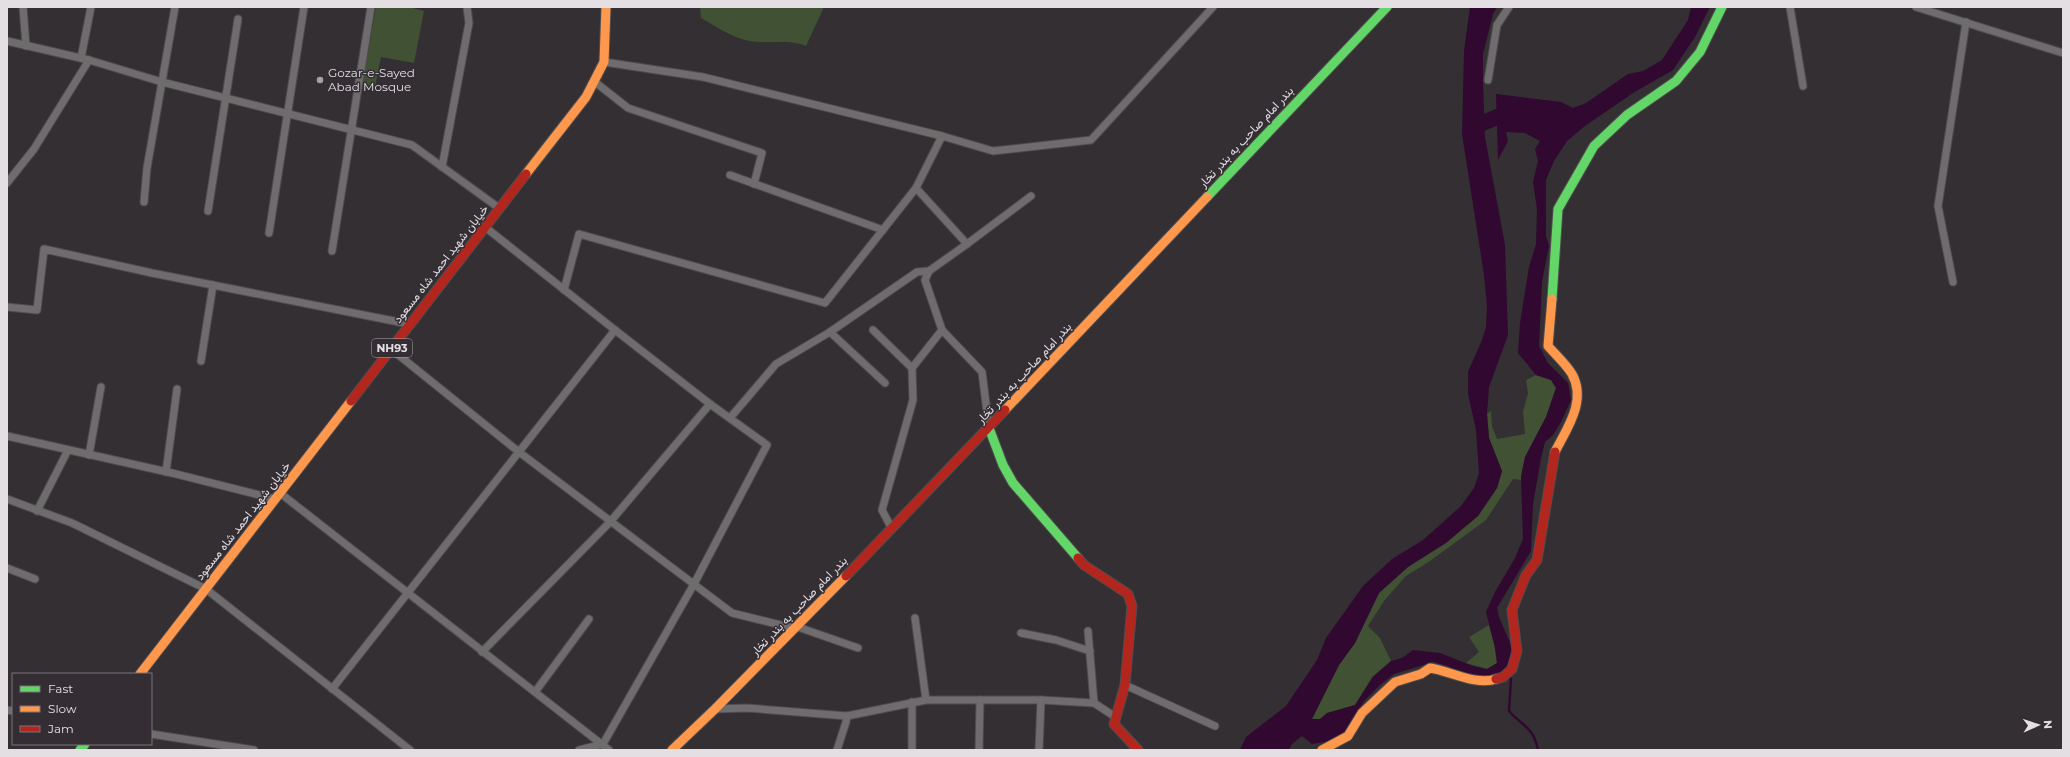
<svg xmlns="http://www.w3.org/2000/svg" width="2070" height="757" font-family="Montserrat,Vazirmatn,sans-serif">
	<style>
		.green { fill: #415134 }
		.water { fill: #310830 }
		.lines { fill: none; stroke-linecap: round; stroke-linejoin: round }
		.stream { stroke: #310830; stroke-width: 2.5 }
		.river { stroke: #310830; stroke-width: 16 }
		.street-casing { stroke: #4f4c4f; stroke-width: 9 }
		.fast-casing { stroke: #4f4c4f; stroke-width: 11 }
		.slow-casing { stroke: #4f4c4f; stroke-width: 11 }
		.jam-casing { stroke: #4f4c4f; stroke-width: 11 }
		.street { stroke: #6f6c6e; stroke-width: 7 }
		.fast { stroke: #63d668; stroke-width: 9 }
		.slow { stroke: #ff974d; stroke-width: 9 }
		.jam { stroke: #b3261e; stroke-width: 9 }
		.poi-dot { fill: #a5a1a5; stroke: #342e34; stroke-width: 1.5 }
		.labels { text-anchor: middle; stroke-width: 3; stroke-linejoin: round; paint-order: stroke }
		.shield { fill: #342e34; stroke: #aeaaae; stroke-width: 1 }
		.shield-label { font-size: 11px; font-weight: bold; fill: #e3dfe2 }
		.poi-label { font-size: 12px; fill: #e3dfe2; stroke: #342e34; text-anchor: start }
		.street-label { font-size: 12px; fill: #e3dfe2; stroke: #342e34 }
	</style>
	<rect width="100%" height="100%" fill="#332f33"/>
	<g class="green">
		<polygon points="376,7 409,7 424,11 414,63 381,57 375,87 362,85"/>
		<path d="M700 7H824L806 46C786 38 763 46 742 39 728 35 714 25 701 18Z"/>
		<polygon points="1536,375 1551,380 1556,388 1546,417 1525,457 1521,480 1513,479 1486,520 1430,561 1406,576 1384,601 1368,626 1380,638 1391,661 1372,677 1355,705 1327,713 1320,719 1312,719 1339,665 1355,643 1379,593 1408,567 1478,516 1497,488 1502,471 1489,438 1487,414 1491,411 1492,426 1497,439 1525,434 1523,412 1528,393 1526,380"/>
		<polygon points="1489,625 1495,648 1497,663 1487,669 1466,663 1479,652 1469,637"/>
	</g>
	<polygon class="water" points="1470,7 1497,7 1493,14 1483,54 1483,84 1485,137 1505,245 1508,335 1489,387 1487,414 1489,438 1502,471 1497,488 1478,516 1446,543 1408,567 1379,593 1355,643 1339,665 1312,719 1320,719 1327,713 1355,705 1373,677 1391,661 1402,658 1413,650 1440,653 1473,666 1487,669 1497,663 1495,648 1486,612 1495,592 1515,558 1523,539 1521,476 1525,457 1546,417 1556,388 1551,380 1536,375 1518,353 1520,323 1529,267 1536,244 1537,209 1533,182 1538,161 1535,149 1540,141 1525,133 1506,132 1508,141 1498,160 1496,94 1561,102 1573,108 1586,103 1628,74 1643,71 1662,60 1688,20 1691,7 1710,7 1695,37 1673,70 1633,93 1585,126 1567,141 1554,161 1546,180 1546,236 1549,246 1542,282 1539,346 1548,363 1568,383 1571,400 1561,422 1553,435 1545,442 1541,458 1533,504 1531,551 1497,608 1499,617 1514,652 1509,668 1492,678 1460,674 1448,666 1433,662 1394,674 1381,684 1364,701 1352,725 1341,737 1325,742 1312,744 1302,736 1292,744 1289,750 1240,750 1246,737 1286,706 1317,660 1326,638 1363,586 1392,559 1423,540 1461,506 1474,488 1479,473 1476,430 1468,394 1468,372 1482,340 1486,327 1487,306 1484,275 1462,134 1464,51"/>
	<g class="lines">
		<path class="stream" d="M1508 676 1511 679 1509 711C1523 727 1533 726 1538 750"/>
		<polyline class="river" points="1471,128 1509,112 1517,113"/>
		<defs>
			<g id="street">
				<polyline points="23,7 26,46"/>
				<polyline points="1790,7 1803,86"/>
				<polyline points="1916,7 2063,53"/>
				<polyline points="7,41 89,60 162,82 412,145 499,208"/>
				<polyline points="81,58 91,7"/>
				<polyline points="604,62 703,77 942,136"/>
				<polyline points="1488,80 1497,25 1509,7"/>
				<polyline points="595,82 628,108 762,153 754,184"/>
				<polyline points="442,167 469,23 467,7"/>
				<polyline points="730,175 883,230"/>
				<polyline points="7,183 34,149 89,60"/>
				<polyline points="144,202 147,168 175,7"/>
				<polyline points="208,211 238,19"/>
				<polyline points="269,233 304,7"/>
				<polyline points="967,244 1031,196"/>
				<polyline points="332,251 371,7"/>
				<polyline points="929,271 925,280 942,330 982,372 989,428"/>
				<polyline points="1953,282 1938,206 1966,22"/>
				<polyline points="564,290 579,234 825,303 916,188"/>
				<polyline points="7,307 37,310 44,249 152,273 409,324"/>
				<polyline points="615,330 710,404"/>
				<polyline points="873,330 912,368 913,400 882,510 892,529"/>
				<polyline points="830,332 885,383"/>
				<polyline points="391,349 519,452 732,613 793,628"/>
				<polyline points="201,361 213,285"/>
				<polyline points="912,368 942,330"/>
				<polyline points="730,418 776,364 830,332 917,272 929,271 967,244 916,188 942,136 993,151 1091,140 1213,7"/>
				<polyline points="7,436 172,473 275,499"/>
				<polyline points="89,455 101,387"/>
				<polyline points="166,472 177,389"/>
				<polyline points="280,493 609,750"/>
				<polyline points="7,499 72,523 206,589 410,750"/>
				<polyline points="37,511 68,450"/>
				<polyline points="7,568 35,579"/>
				<polyline points="915,618 926,700"/>
				<polyline points="795,626 858,648"/>
				<polyline points="1088,631 1094,703"/>
				<polyline points="1021,633 1056,640 1090,651"/>
				<polyline points="482,652 610,522 710,404 767,445 694,584 603,744 579,750"/>
				<polyline points="1125,685 1215,726"/>
				<polyline points="332,689 615,330 485,227"/>
				<polyline points="535,692 589,619"/>
				<polyline points="912,702 912,750"/>
				<polyline points="715,709 747,708 847,716 926,700 1041,700 1094,703 1114,716"/>
				<polyline points="7,710 13,711"/>
				<polyline points="151,734 254,750"/>
				<polyline points="837,750 846,722 847,716"/>
				<polyline points="979,750 980,700"/>
				<polyline points="1039,750 1041,700"/>
			</g>
			<g id="fast">
				<polyline points="1207,197 1387,7"/>
				<polyline points="1552,299 1558,209 1594,146 1627,115 1676,81 1700,52 1722,7"/>
				<polyline points="989,428 1003,465 1013,483 1078,558"/>
				<polyline points="80,750 85,744"/>
			</g>
			<g id="slow">
				<polyline points="526,174 586,97 604,62 606,7"/>
				<path d="M1552 299 1548 346C1556 355 1566 364 1572 374 1587 401 1567 428 1555 452"/>
				<polyline points="1005,410 1207,197"/>
				<polyline points="140,674 351,401"/>
				<polyline points="672,750 715,709 846,576"/>
				<path d="M1322 750 1348 736 1362 713 1395 682 1421 674 1430 668C1450 671 1476 686 1496 679"/>
			</g>
			<g id="jam">
				<polyline points="351,401 526,174"/>
				<polyline points="1078,558 1084,565 1128,594 1132,606 1125,685 1114,724 1138,750"/>
				<polyline points="846,576 1005,410"/>
				<polyline points="1496,679 1503,677 1512,669 1517,651 1512,610 1526,575 1537,560 1555,452"/>
			</g>
		</defs>
		<use href="#street" class="street-casing"/>
		<use href="#fast" class="fast-casing"/>
		<use href="#slow" class="slow-casing"/>
		<use href="#jam" class="jam-casing"/>
		<use href="#street" class="street"/>
		<use href="#fast" class="fast"/>
		<use href="#slow" class="slow"/>
		<use href="#jam" class="jam"/>
	</g>
	<circle class="poi-dot" cx="320" cy="80" r="4"/>
	<g class="labels">
		<rect class="shield" x="372" y="339" width="40" height="18" rx="3"/>
		<g class="shield-label">
			<text x="392" y="352">NH93</text>
		</g>
		<g class="poi-label">
			<text x="328" y="77">Gozar-e-Sayed<tspan x="328" dy="14">Abad Mosque</tspan></text>
		</g>
		<g class="street-label">
			<text transform="translate(1246 137) rotate(-47)" y="4">بندر امام صاحب به بندر تخار</text>
			<text transform="translate(441 264) rotate(-52)" y="4">خیابان شهید احمد شاه مسعود</text>
			<text transform="translate(1024 373) rotate(-47)" y="4">بندر امام صاحب به بندر تخار</text>
			<text transform="translate(243 521) rotate(-52)" y="4">خیابان شهید احمد شاه مسعود</text>
			<text transform="translate(799 606) rotate(-46)" y="4">بندر امام صاحب به بندر تخار</text>
		</g>
	</g>
	<rect width="2070" height="757" fill="none" stroke="#e3dfe2" stroke-width="16"/>
	<rect x="12" y="673" width="140" height="72" fill="#342e34" stroke="#7a757a"/>
	<rect x="20" y="686" width="20" height="6" fill="#63d668" stroke="#7a757a"/>
	<text x="48" y="693" font-size="12" fill="#e3dfe2">Fast</text>
	<rect x="20" y="706" width="20" height="6" fill="#ff974d" stroke="#7a757a"/>
	<text x="48" y="713" font-size="12" fill="#e3dfe2">Slow</text>
	<rect x="20" y="726" width="20" height="6" fill="#b3261e" stroke="#7a757a"/>
	<text x="48" y="733" font-size="12" fill="#e3dfe2">Jam</text>
	<g transform="translate(2038 725) rotate(87)" stroke="#342e34" stroke-width="3" paint-order="stroke">
	<path d="M0-3L7 15L0 10L-7 15Z" fill="#e3dfe2"/>
	<text y="-6" font-size="11" font-weight="bold" text-anchor="middle" fill="#e3dfe2">N</text>
	</g>
</svg>
